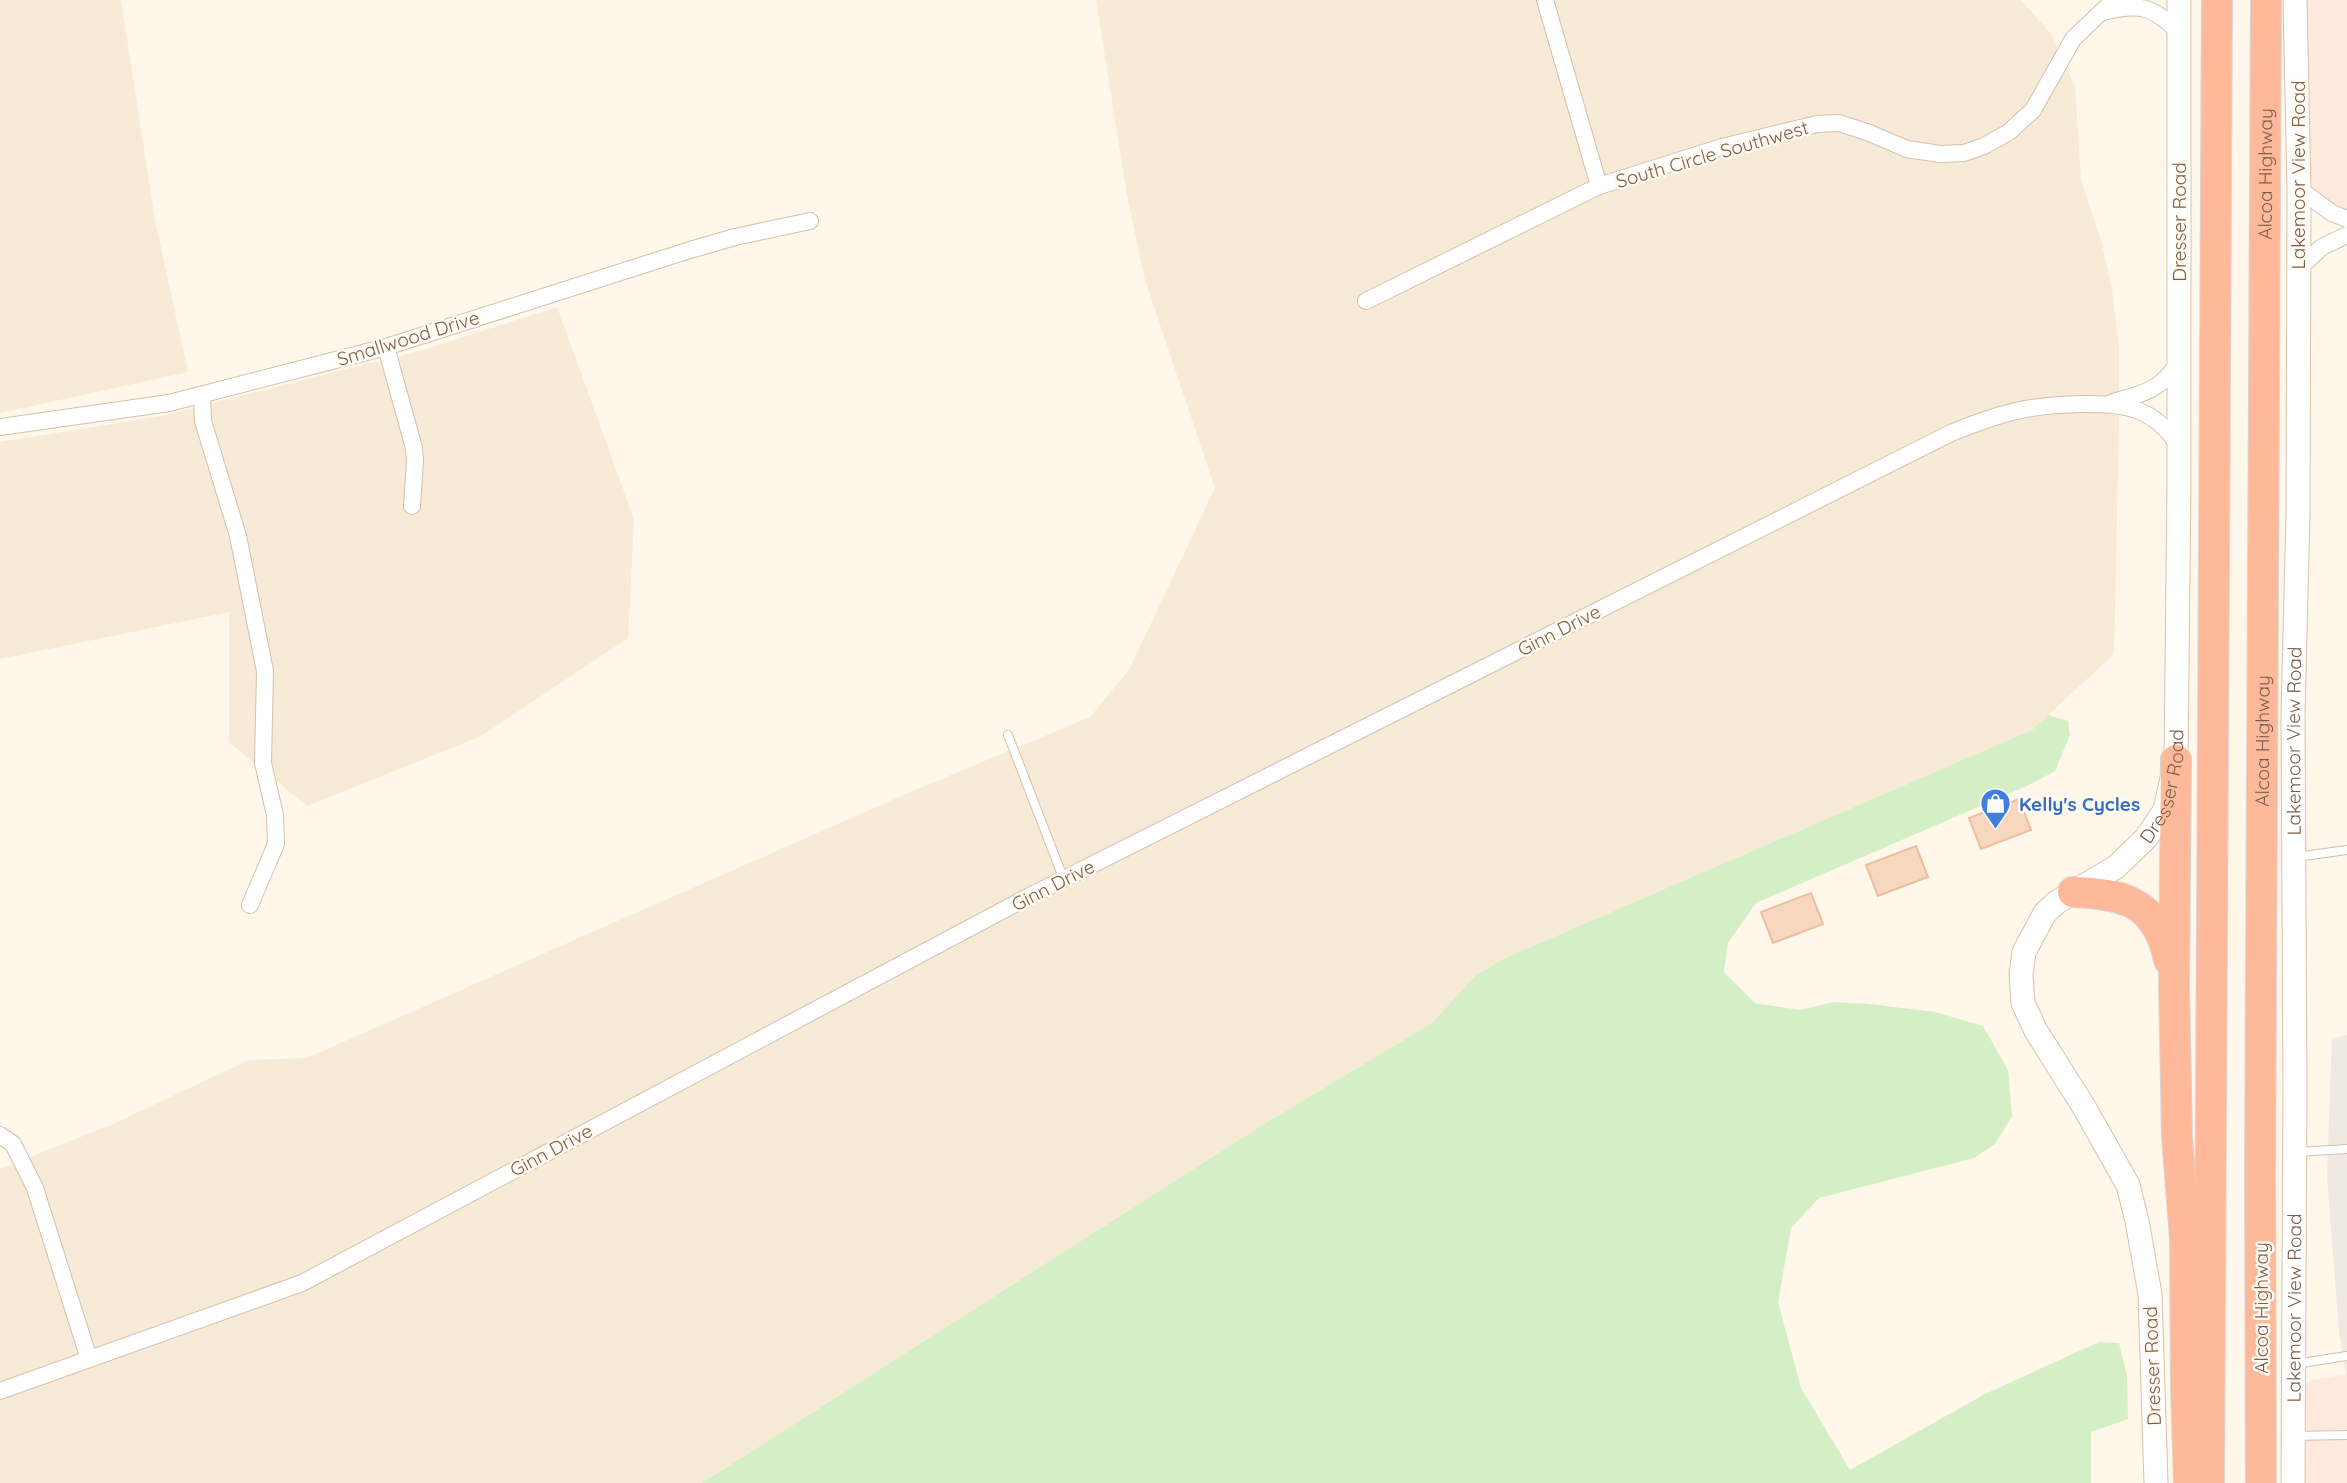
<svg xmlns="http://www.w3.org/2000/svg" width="2347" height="1483" font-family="Quicksand,sans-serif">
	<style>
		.residential { fill: #f7ead7 }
		.commercial { fill: #ffe9dd }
		.industrial { fill: #f0e9e2 }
		.green { fill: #d4efc5 }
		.building { fill: #f7d7be; stroke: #ebbe9d; stroke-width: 2 }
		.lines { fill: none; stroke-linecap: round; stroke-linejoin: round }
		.lane-casing { stroke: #d3c0ad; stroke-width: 10 }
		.street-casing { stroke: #d3c0ad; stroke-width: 18 }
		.secondary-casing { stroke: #d9c2ac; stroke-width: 25 }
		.highway-casing { stroke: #ddd5d0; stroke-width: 32 }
		.lane { stroke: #fff; stroke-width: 8 }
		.street { stroke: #fff; stroke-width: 16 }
		.secondary { stroke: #fff; stroke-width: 23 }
		.highway { stroke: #feb99b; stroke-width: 30 }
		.labels { text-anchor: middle; stroke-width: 5; stroke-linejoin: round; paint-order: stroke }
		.street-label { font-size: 19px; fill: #7d5e49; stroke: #fffaf2 }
		.shop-label { font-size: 19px; font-weight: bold; fill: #366cbe; stroke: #fffaf2; text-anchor: start }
	</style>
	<rect width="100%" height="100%" fill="#fef7ea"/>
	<g class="residential">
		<polygon points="0,0 121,0 155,220 188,372 0,413"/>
		<polygon points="1096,0 2021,0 2052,35 2075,87 2081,180 2101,240 2112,290 2119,347 2119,422 2114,654 2032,730 1503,959 1474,977 1432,1023 1264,1124 702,1483 0,1483 0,1169 111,1125 249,1060 307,1058 908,793 1090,717 1129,670 1215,488 1145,280 1127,195"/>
		<polygon points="557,307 634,519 628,638 481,736 307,806 229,742 229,612 0,659 0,442 162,416 423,350"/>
	</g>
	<g class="commercial">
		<polygon points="2307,0 2347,0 2347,210 2331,209 2313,190 2307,171"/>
		<polygon points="2347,1374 2347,1483 2301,1483 2302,1386 2311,1380"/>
	</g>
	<polygon class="industrial" points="2347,1035 2347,1374 2346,1374 2339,1332 2327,1177 2332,1038"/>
	<polygon class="green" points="2048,715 2068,721 2070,735 2055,771 2029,785 1756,903 1728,943 1724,972 1755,1003 1800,1010 1834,1002 1869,1004 1935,1012 1983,1026 2008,1070 2012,1116 1995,1144 1974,1158 1819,1198 1791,1228 1778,1302 1801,1388 1850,1470 1985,1394 2099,1342 2119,1343 2127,1375 2128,1419 2091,1432 2091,1483 702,1483 1264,1124 1432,1023 1474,977 1503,959 2032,730"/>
	<g class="building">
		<polygon points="2019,799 2031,830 1981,849 1969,818"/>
		<polygon points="1916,846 1928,877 1878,896 1866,865"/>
		<polygon points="1811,893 1823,924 1773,943 1761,912"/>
	</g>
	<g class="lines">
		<defs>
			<g id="lane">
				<polyline points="1008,735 1064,880"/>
				<polyline points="2296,857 2347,850"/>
				<polyline points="2297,1152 2347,1149"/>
				<polyline points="2295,1364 2347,1356"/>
				<polyline points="2294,1436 2347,1435"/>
			</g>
			<g id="street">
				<polyline points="1545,0 1599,186"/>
				<path d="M2102 12C2138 3 2153 5 2179 33"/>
				<polyline points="2299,189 2332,213 2347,219"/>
				<polyline points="2298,269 2322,247 2347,235"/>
				<polyline points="1366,301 1599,186 1722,147 1817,124 1839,123 1867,132 1907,149 1940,154 1964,153 1984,146 2009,132 2033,110 2073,39 2114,0"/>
				<polyline points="386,347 414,448 415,460 412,506"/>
				<polyline points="202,395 203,421 238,536 265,671 263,763 275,815 276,844 250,905"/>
				<path d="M2113 402C2142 394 2161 390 2178 363"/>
				<polyline points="0,427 169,403 386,347 690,250 735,237 810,221"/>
				<polyline points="0,1135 13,1144 35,1188 89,1359"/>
				<path d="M0 1391 302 1283 1026 898 1951 433C2000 413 2028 405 2081 404 2123 403 2154 407 2178 445"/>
			</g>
			<g id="secondary">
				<path id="s1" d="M2156 1483 2150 1294 2137 1221 2128 1185 2084 1107 2036 1031 2023 1003 2021 975 2024 952 2045 913 2057 902 2116 867 2146 838 2165 810 2176 760 2179 482V0"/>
				<path id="s2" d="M2293 1483 2295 1088 2293 713 2298 514 2299 189 2295 0"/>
			</g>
			<g id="highway">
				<polyline points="2176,760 2174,986 2177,1137 2185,1238 2186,1387 2189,1483"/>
				<path d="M2073 892C2125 894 2157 902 2169 960"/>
				<polyline points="2209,1483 2217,0"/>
				<path id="s3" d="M2261 1483 2260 1174 2266 0"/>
			</g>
		</defs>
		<use href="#lane" class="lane-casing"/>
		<use href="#street" class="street-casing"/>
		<use href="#secondary" class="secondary-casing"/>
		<use href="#highway" class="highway-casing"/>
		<use href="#lane" class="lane"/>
		<use href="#street" class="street"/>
		<use href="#secondary" class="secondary"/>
		<use href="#highway" class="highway"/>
	</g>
	<defs>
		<symbol id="shop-pin" viewBox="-11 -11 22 30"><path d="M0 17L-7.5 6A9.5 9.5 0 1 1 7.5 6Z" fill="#3f7fe0" stroke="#fffaf2"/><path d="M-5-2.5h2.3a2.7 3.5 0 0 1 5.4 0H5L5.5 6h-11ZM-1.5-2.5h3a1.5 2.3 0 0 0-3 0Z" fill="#fff"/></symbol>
	</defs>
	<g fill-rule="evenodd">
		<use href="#shop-pin" x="1978" y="786" width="35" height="47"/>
	</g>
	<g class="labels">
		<g class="street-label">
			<text transform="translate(1712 154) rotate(-16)" y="7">South Circle Southwest</text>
			<text dy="7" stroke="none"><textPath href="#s3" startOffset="1309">Alcoa Highway</textPath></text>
			<text transform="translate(2298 175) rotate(-90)" y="7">Lakemoor View Road</text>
			<text transform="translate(2179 222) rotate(-90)" y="7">Dresser Road</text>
			<text transform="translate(408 338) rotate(-17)" y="7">Smallwood Drive</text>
			<text transform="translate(1559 630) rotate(-27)" y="7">Ginn Drive</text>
			<text dy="7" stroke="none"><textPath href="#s2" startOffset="742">Lakemoor View Road</textPath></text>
			<text dy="7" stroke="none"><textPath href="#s3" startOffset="742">Alcoa Highway</textPath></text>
			<text dy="7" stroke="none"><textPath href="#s1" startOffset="789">Dresser Road</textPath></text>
			<text transform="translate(1053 885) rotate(-27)" y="7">Ginn Drive</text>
			<text transform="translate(551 1150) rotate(-28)" y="7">Ginn Drive</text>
			<text transform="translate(2261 1308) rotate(-90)" y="7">Alcoa Highway</text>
			<text dy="7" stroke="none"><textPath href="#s2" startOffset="175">Lakemoor View Road</textPath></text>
			<text transform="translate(2152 1366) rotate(-92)" y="7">Dresser Road</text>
		</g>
		<g class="shop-label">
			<text x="2019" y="811">Kelly's Cycles</text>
		</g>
	</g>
</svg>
